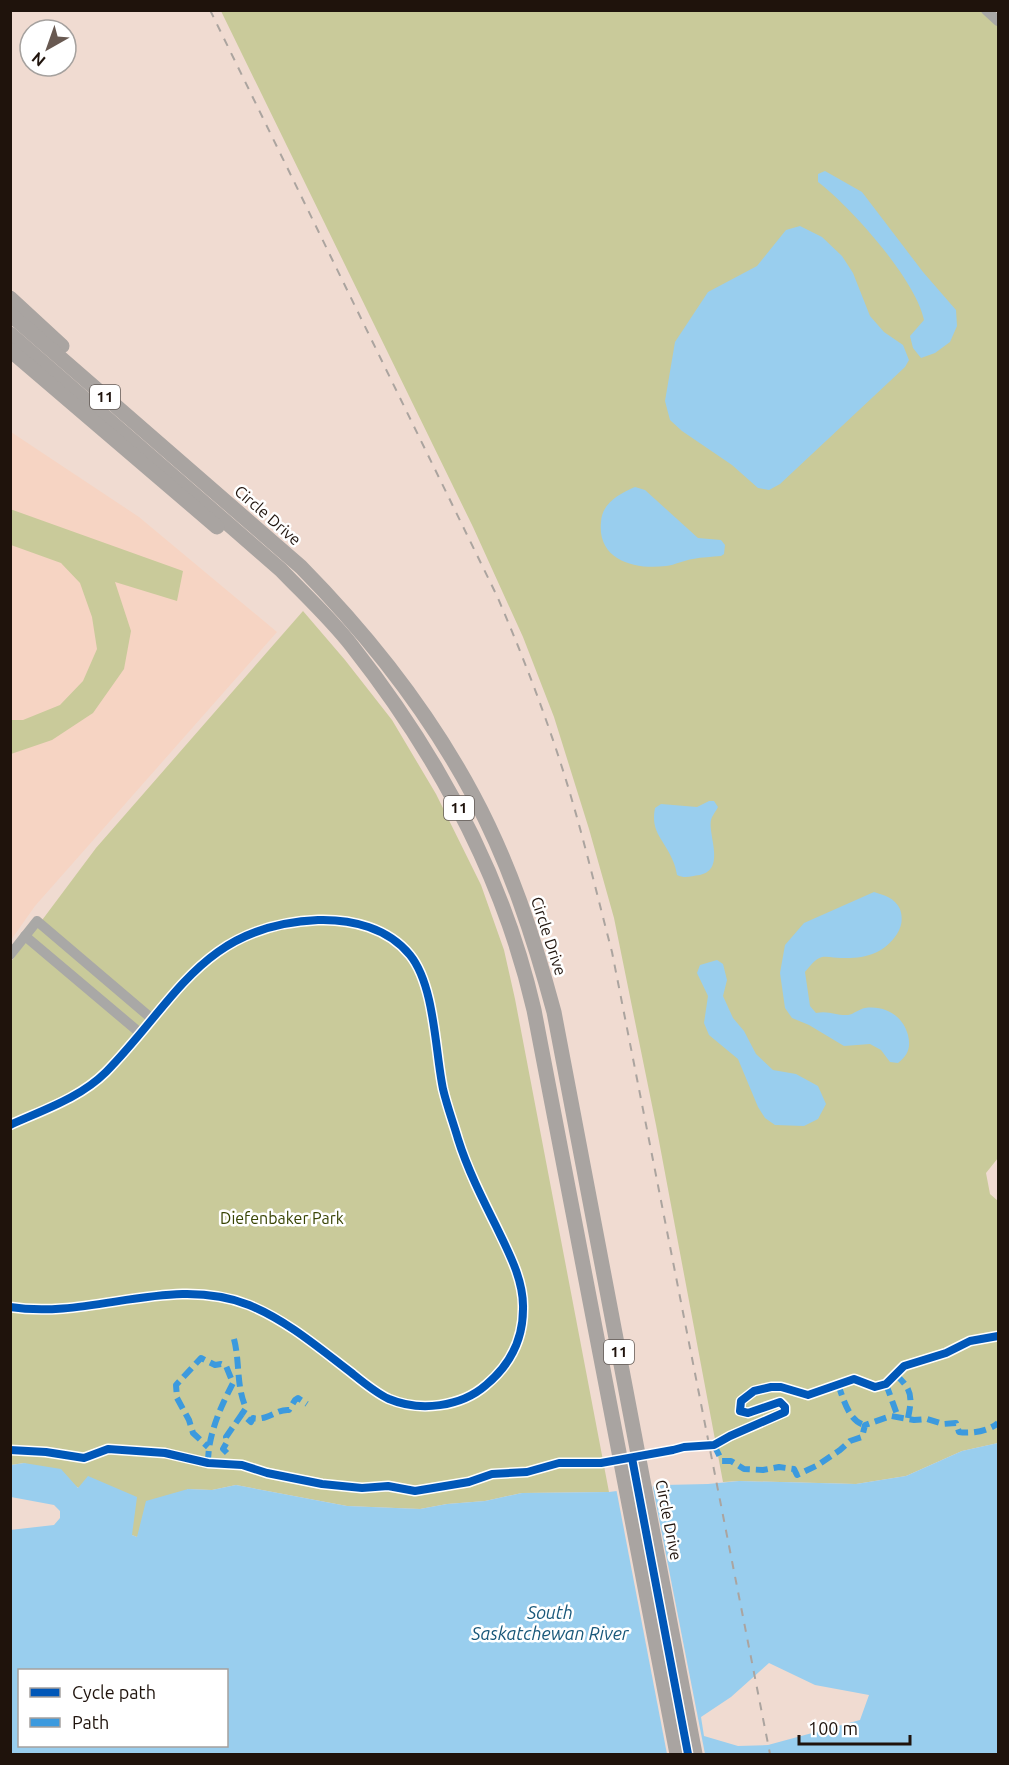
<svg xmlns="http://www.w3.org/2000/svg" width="1009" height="1765" font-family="Ubuntu,sans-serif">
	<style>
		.built { fill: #f6d4c3 }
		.green { fill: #c9ca9a }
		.water { fill: #99ceee; fill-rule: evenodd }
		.pier { fill: #f0dbd1 }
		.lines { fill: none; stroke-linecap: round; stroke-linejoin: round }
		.minor { stroke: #a9a8a6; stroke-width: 10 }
		.highway { stroke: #a9a4a1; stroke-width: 15 }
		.rail { stroke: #aba49f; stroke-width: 2; stroke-dasharray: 8 8; stroke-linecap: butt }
		.quiet { stroke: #3c9ade; stroke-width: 6; stroke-dasharray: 12 6; stroke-linecap: butt }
		.cycleway-casing { stroke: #fff; stroke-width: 11 }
		.cycleway { stroke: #0057b8; stroke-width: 8 }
		.labels { text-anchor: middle; stroke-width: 5; stroke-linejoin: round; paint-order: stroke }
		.shield { fill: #fff; stroke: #625a55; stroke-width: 1.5 }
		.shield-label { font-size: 15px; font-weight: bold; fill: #1f130c }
		.street-label { font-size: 16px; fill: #1f130c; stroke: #fff }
		.park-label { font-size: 16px; fill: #374302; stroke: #fff }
		.water-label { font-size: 18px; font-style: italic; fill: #19587a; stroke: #fff }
	</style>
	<rect width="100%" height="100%" fill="#f0dbd1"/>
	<polygon class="built" points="11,432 139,517 277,632 35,906 11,940"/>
	<g class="green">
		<polygon points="980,10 998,26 998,1158 986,1173 990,1194 998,1201 998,1443 962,1451 906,1476 856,1484 739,1481 723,1482 656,1125 614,918 589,829 554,717 523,637 473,527 221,11"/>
		<polygon points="10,509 183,571 177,601 115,582 131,631 124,669 93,713 52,740 11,754 11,720 23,720 60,705 83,681 97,649 92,617 80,583 61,563 11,545"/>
		<polygon points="303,611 345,660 392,720 436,794 481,885 504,950 515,999 609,1492 522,1493 485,1501 447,1504 420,1509 347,1506 236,1485 212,1490 188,1489 137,1537 132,1535 79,1488 24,1463 11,1465 10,963 96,848"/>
	</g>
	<g class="water">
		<path d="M825 171 862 192 923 272 956 310 957 326 950 342 935 353 921 358 913 348 910 336 924 320C916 280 851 207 818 182V174Z"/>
		<polygon points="800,226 822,237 842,256 853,273 870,316 884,332 903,345 909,360 905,367 780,484 769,490 758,488 732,465 682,431 670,420 665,401 675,342 708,292 757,266 786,230"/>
		<path d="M635 487 645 490 698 538 721 540 725 545 724 554 721 556C712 557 702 557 693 559 684 560 675 565 666 566 635 570 597 560 601 522 602 503 619 494 635 487Z"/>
		<path d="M709 801H714L718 807C716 811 712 816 711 820 708 836 726 869 700 875 691 876 685 879 677 875 676 870 675 865 673 861 665 840 650 833 655 808L661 804 697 807Z"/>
		<path d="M874 892C884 895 895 898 900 909 903 918 902 926 897 934 884 954 864 959 841 958 835 958 828 956 822 957 815 959 810 966 805 972L810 1006 816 1013C829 1010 837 1016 848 1015 854 1014 859 1009 865 1008 885 1005 903 1016 908 1035 911 1048 908 1055 898 1063L890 1062 881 1050 870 1044 844 1046 809 1025 792 1018 785 1008 780 973 785 945 804 923Z"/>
		<polygon points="717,960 723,964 727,980 723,996 733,1018 744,1031 756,1054 773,1070 796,1074 818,1086 826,1104 818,1119 804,1126 775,1125 765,1118 758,1107 738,1059 709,1035 704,1023 708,996 697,973 700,965"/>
		<path d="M998 1443V1754H11L10 1530 54 1525 60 1518V1511L54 1505 11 1497V1465L24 1463 61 1469 78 1488 88 1476 137 1497 132 1535 137 1537 146 1501 188 1489 212 1490 236 1485 347 1506 420 1509 447 1504 485 1501 522 1493 609 1492 664 1485 708 1484 739 1481 856 1484 906 1476 962 1451ZM769 1663 815 1685 869 1695 860 1720 768 1745 738 1746 704 1736 701 1717 731 1697ZM20 1670H226V1746H20Z"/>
	</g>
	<polygon class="pier" points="652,1483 705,1754 667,1754 616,1488"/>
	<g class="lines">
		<g class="minor">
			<polyline points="986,10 998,21"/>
			<polyline points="25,936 140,1033"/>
			<polyline points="10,955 37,921 151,1018"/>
			<path d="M10 1125C43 1110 80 1098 106 1072 176 1001 202 925 318 920 352 919 388 928 410 955 435 986 435 1051 443 1089 447 1106 453 1122 458 1139 467 1168 482 1198 496 1226 508 1251 524 1280 523 1309 523 1340 510 1365 486 1385 461 1407 420 1412 389 1399 376 1393 364 1383 353 1374 320 1349 288 1321 249 1305 171 1274 91 1320 10 1307"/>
		</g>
		<g class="highway">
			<polyline points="10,298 62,346"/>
			<path d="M10 314 301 567C368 635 428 711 473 795 510 864 534 938 554 1012L695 1754"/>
			<path d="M10 334 281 570C305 595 331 619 352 646 437 754 503 875 534 1010L677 1754"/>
			<polyline points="10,350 217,527"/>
		</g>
		<path class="rail" d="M210 10 497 596C520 649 541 703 559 758 580 822 595 887 612 952L770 1754"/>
		<g class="quiet">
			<path d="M234 1339C240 1362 236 1386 246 1408L242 1414"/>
			<path d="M896 1375C913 1390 912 1398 908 1418"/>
			<path d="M838 1384C843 1398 849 1422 865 1425"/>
			<polyline points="886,1384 898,1417"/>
			<path d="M714 1445 722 1461H731L744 1469 763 1470 779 1467 794 1469 797 1475 818 1465 840 1450 850 1441 862 1437 865 1425 891 1416 914 1420 927 1419 943 1424 956 1423 959 1432C971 1434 989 1431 998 1423"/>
			<path d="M227 1453 223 1449 227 1442 226 1437 242 1414 251 1422 253 1418C268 1421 276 1409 289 1410L295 1400 298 1398 307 1404"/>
			<path d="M208 1463C208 1435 220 1408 233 1383L226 1366 221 1364 215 1365 201 1358 176 1385 177 1398 189 1420 193 1433 208 1447"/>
		</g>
		<defs>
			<g id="cycleway">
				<path d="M10 1125C43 1110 80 1098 106 1072 176 1001 202 925 318 920 352 919 388 928 410 955 435 986 435 1051 443 1089 447 1106 453 1122 458 1139 467 1168 482 1198 496 1226 508 1251 524 1280 523 1309 523 1340 510 1365 486 1385 461 1407 420 1412 389 1399 376 1393 364 1383 353 1374 320 1349 288 1321 249 1305 171 1274 91 1320 10 1307"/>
				<polyline points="10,1450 46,1452 84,1458 108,1449 165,1453 208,1463 242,1465 267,1473 322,1484 362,1488 388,1486 415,1491 469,1482 492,1474 527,1472 559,1463 601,1463 673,1450 684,1447 714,1445 730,1436 785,1412 785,1407 780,1402 748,1413 740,1411 741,1401 754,1391 771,1387 781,1387 808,1395 854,1379 875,1387 886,1384 904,1366 946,1353 970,1341 998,1336"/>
				<polyline points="632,1458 688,1754"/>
			</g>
		</defs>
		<use href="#cycleway" class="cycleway-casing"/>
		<use href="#cycleway" class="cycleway"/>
	</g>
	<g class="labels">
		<g class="shield">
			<rect x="90" y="385" width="30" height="24" rx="4.5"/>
			<rect x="444" y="796" width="30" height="24" rx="4.5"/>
			<rect x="604" y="1340" width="30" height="24" rx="4.5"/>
		</g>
		<g class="shield-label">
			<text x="105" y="402">11</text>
			<text x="459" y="813">11</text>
			<text x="619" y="1357">11</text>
		</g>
		<g class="street-label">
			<text transform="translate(268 515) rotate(41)" y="6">Circle Drive</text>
			<text transform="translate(549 936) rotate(72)" y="6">Circle Drive</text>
			<text transform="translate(669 1520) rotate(79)" y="6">Circle Drive</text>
		</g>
		<g class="park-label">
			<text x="282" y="1224">Diefenbaker Park</text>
		</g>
		<g class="water-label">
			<text x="550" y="1619">South<tspan x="550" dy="21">Saskatchewan River</tspan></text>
		</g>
	</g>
	<rect width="1009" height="1765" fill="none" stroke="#1f130c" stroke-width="24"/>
	<rect x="18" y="1669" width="210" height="78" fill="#ffffff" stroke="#a5a19e" stroke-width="1.5"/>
	<rect x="30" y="1688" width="30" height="9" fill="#0057b8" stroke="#a5a19e" stroke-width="1.5"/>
	<text x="72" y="1699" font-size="18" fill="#1f130c">Cycle path</text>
	<rect x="30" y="1718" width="30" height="9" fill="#3c9ade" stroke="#a5a19e" stroke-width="1.5"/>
	<text x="72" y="1729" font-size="18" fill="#1f130c">Path</text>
	<g transform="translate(48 48) rotate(220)"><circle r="28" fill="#ffffff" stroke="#a5a19e" stroke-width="1.5"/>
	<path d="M0-4.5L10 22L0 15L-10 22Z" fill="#685951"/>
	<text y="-9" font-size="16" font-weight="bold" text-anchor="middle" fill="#1f130c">N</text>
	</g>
	<path d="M799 1735v9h111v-9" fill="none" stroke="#1f130c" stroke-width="3"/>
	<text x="808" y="1735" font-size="18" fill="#1f130c" stroke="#ffffff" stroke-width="4.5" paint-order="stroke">100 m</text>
</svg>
